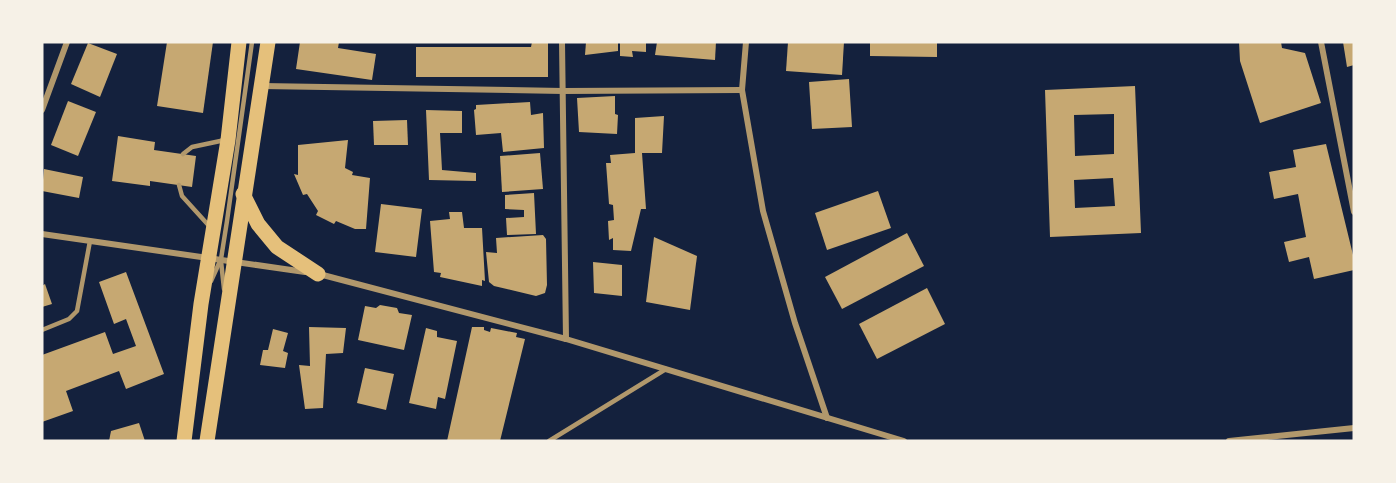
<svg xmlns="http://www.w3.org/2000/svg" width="1396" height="483" font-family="Lato,sans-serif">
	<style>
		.building { fill: #c6a872; fill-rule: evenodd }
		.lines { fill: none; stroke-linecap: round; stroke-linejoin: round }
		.service { stroke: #b1986c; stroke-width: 4.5 }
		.minor { stroke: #b1986c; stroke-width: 6 }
		.primary { stroke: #e5c07b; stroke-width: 15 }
	</style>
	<rect width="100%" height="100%" fill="#14213d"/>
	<g class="building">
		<polygon points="167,42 213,42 203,113 157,106"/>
		<polygon points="300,42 339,42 338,48 376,54 372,80 296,69"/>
		<polygon points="532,42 548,42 548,77 416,77 416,47 531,47"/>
		<polygon points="586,42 618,42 618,51 585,55"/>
		<polygon points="620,42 646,42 646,52 632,51 633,57 620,56"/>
		<polygon points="657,42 716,42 715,60 655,55"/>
		<polygon points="788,42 844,42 842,75 786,71"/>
		<polygon points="870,42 937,42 937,57 870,56"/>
		<polygon points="1239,42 1281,42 1282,48 1305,53 1321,103 1260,123 1240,61"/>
		<polygon points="1343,42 1354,42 1354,65 1347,67"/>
		<polygon points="88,43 117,54 100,97 71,84"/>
		<polygon points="849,79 852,127 812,129 809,82"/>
		<path d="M1135 86 1141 233 1050 237 1045 90ZM1114 114V154L1075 156 1074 115ZM1113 178 1115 206 1075 208 1074 180Z"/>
		<polygon points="615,96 615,114 618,115 617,134 579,132 577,98"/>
		<polygon points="68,101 96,112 78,156 51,145"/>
		<polygon points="530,102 531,115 543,113 544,148 503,152 501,133 476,135 474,110 476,109 476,105"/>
		<polygon points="426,110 462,111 462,133 440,133 442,170 476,173 476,181 429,180"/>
		<polygon points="664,116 662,153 642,153 646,209 641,209 631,251 613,250 613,238 609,240 608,221 614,220 613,205 609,204 606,163 611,163 610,155 635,153 635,118"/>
		<polygon points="407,120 408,145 374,145 373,121"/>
		<polygon points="118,136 155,142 154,150 196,156 192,187 150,181 150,186 112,181"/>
		<polygon points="348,140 345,168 353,172 352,175 370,178 366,229 355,229 336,221 334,224 316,215 318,211 307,194 303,195 294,174 298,175 298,145"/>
		<polygon points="1326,144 1354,259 1354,270 1314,279 1309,257 1289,262 1284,242 1306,237 1298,194 1274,199 1269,172 1296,167 1293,150"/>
		<polygon points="540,153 543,189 502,192 500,156"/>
		<polygon points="44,169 83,177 79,198 42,191"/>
		<polygon points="878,191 891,228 827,250 815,213"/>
		<polygon points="534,193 536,234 507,235 506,218 524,217 524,210 505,209 505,195"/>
		<polygon points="381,204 422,209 416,257 375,252"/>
		<polygon points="449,212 462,212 464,228 482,228 485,281 482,280 482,286 440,277 441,273 434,272 430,221 450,219"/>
		<polygon points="907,233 924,266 842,309 825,277"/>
		<polygon points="543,235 546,239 547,285 545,293 536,296 494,286 489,282 486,252 497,253 496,238"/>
		<polygon points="654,237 697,256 690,310 646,302"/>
		<polygon points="593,262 622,265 622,296 594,293"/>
		<polygon points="126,272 164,374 126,389 119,371 66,391 73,411 42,422 42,355 105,332 113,354 136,346 126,319 114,324 99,282"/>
		<polygon points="45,284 52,304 42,307 42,286"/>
		<polygon points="927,288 945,324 877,359 859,324"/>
		<polygon points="380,305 397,308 399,313 412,315 404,350 358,340 365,306 376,308"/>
		<polygon points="309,327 346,328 343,353 326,354 323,408 305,409 299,365 310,366"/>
		<polygon points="472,327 484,327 484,330 490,332 491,328 517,333 516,337 525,339 500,441 447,441"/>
		<polygon points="426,328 437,331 437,337 457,341 445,399 438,397 436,409 409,403"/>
		<polygon points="273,329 288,333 283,351 288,353 285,368 260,365 263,350 268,350"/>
		<polygon points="365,368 394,374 386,410 357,403"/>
		<polygon points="139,423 145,441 109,441 111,431"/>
	</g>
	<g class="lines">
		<g class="service">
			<polyline points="183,154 192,147 225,140"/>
			<polyline points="179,185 182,196 211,228"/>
			<polyline points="221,261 224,289"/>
			<polyline points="211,281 221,259 227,221 252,42"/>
			<polyline points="42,330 69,319 77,311 90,241"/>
			<polyline points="549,441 666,369"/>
		</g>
		<g class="minor">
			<polyline points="562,42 566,339"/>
			<polyline points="746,42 742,90 763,211 795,323 827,418"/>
			<polyline points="1321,42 1354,212"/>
			<polyline points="262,86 563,91 742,90"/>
			<polyline points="42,110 67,42"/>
			<polyline points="42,234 305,272"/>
			<polyline points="319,274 566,339 904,441"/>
			<polyline points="1229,441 1354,428"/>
		</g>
		<g class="primary">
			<polyline points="243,194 258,224 277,247 318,274"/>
			<polyline points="184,441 201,304 228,140 239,42"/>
			<polyline points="207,441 268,42"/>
		</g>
	</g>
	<rect width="1396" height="483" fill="none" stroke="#f6f1e7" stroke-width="87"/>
</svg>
